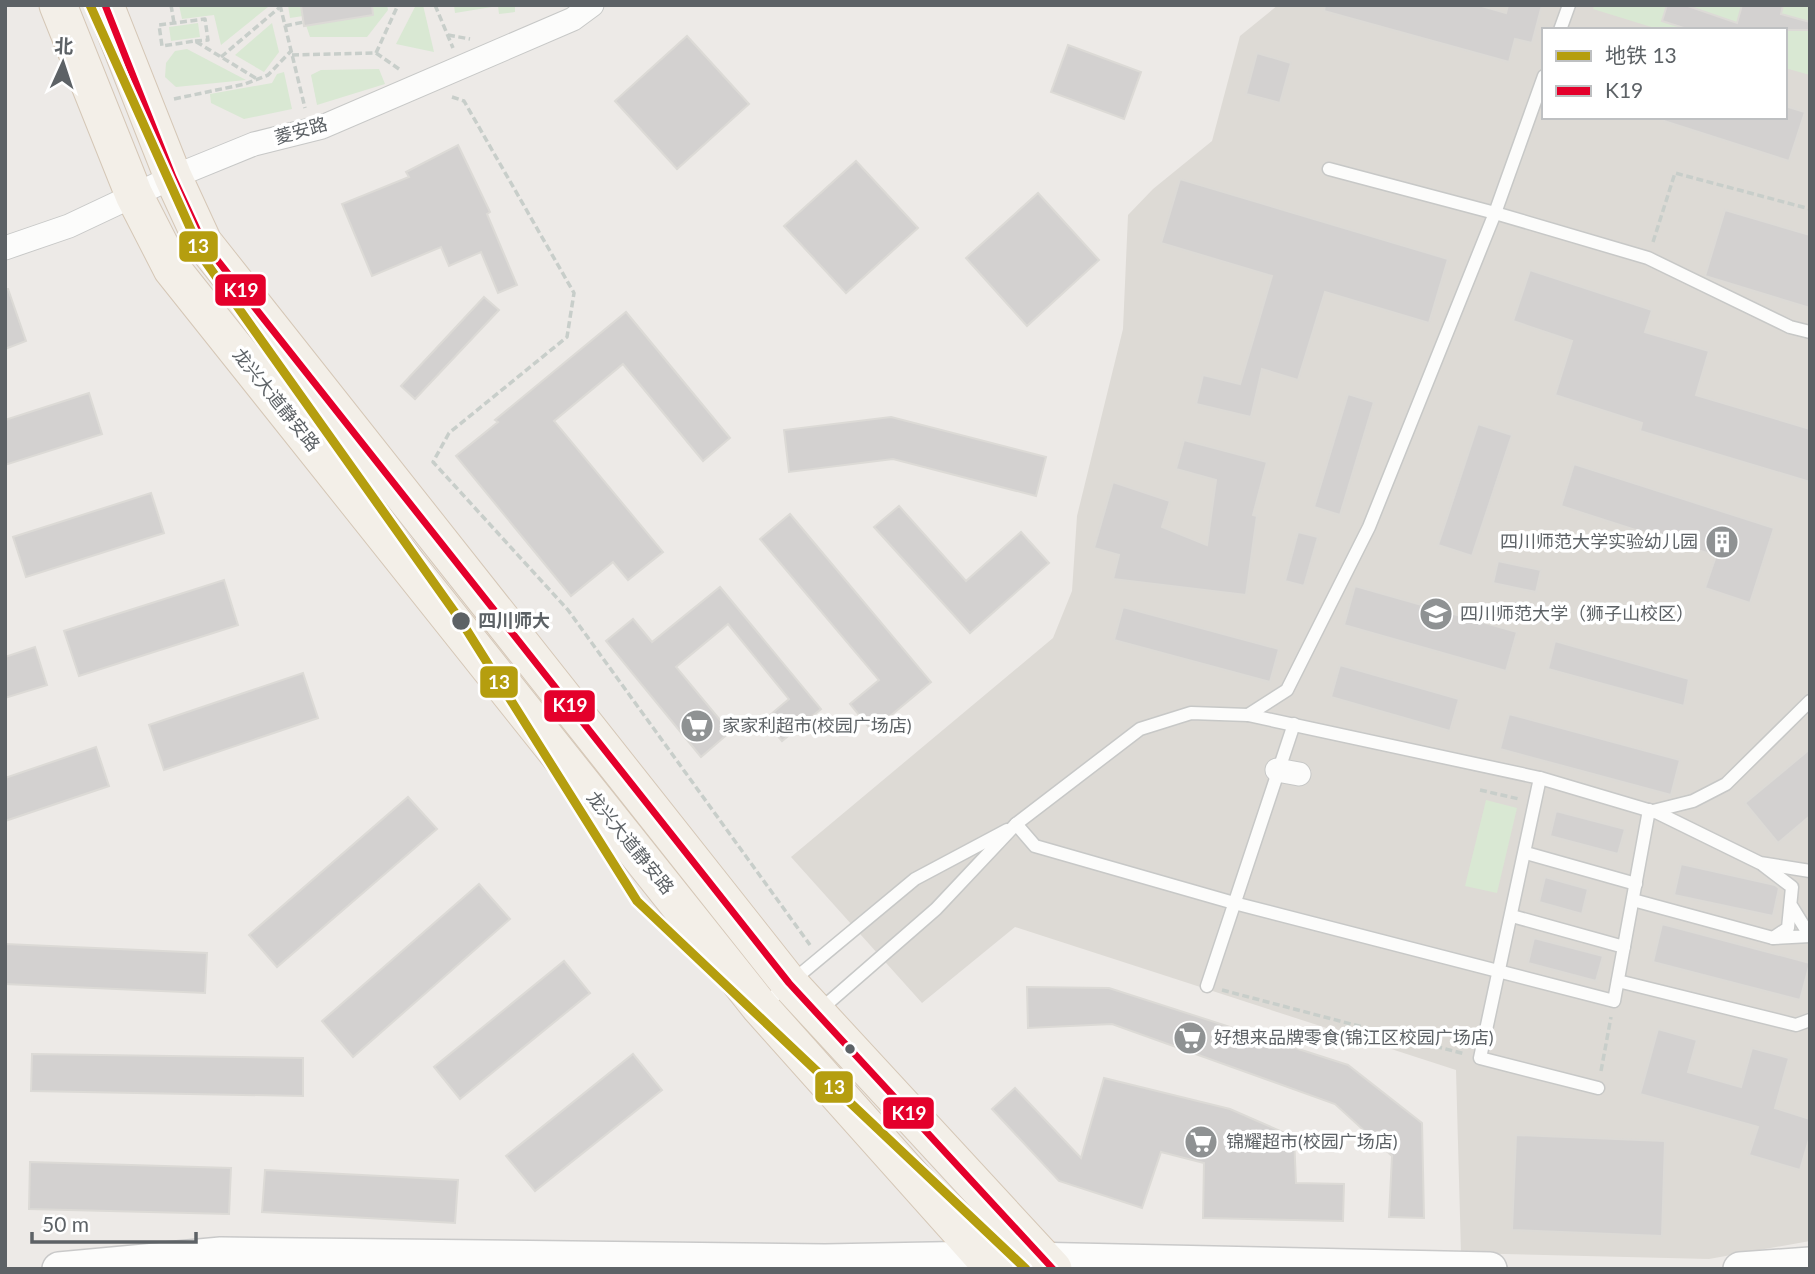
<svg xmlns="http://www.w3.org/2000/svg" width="1815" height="1274" font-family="Lato,'Noto Sans SC',sans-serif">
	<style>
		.education { fill: #dddad5; fill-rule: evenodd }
		.green { fill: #d9e8d3 }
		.building { fill: #d3d1d0; stroke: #dcdad6; stroke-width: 2 }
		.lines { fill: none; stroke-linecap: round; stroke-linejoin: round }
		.lane-casing { stroke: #c7c8c7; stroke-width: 15 }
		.street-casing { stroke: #c7c8c7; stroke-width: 25 }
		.secondary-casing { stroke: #c9c9c9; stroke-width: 36 }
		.primary-casing { stroke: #d5c7b6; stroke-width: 39 }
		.path { stroke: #c8ceca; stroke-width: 3.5; stroke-dasharray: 7 3.5; stroke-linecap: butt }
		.lane { stroke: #fcfcfb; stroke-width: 12 }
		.street { stroke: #fcfcfb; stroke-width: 23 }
		.secondary { stroke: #fcfcfb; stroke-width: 33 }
		.primary { stroke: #f3efe8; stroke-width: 37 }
		.bus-1-casing { stroke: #fff; stroke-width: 12 }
		.bus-1 { stroke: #e4002b; stroke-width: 7 }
		.metro-1-casing { stroke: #fff; stroke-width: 14 }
		.metro-1 { stroke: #b59e0f; stroke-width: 9 }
		.stop-dot { fill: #5d6266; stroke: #fff; stroke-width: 2.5 }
		.labels { text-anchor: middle; stroke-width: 7; stroke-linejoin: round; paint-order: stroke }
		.street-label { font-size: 18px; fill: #5d6266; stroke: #fff }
		.poi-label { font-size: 18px; fill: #5d6266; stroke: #fff; text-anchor: start }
		.stop-label { font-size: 18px; font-weight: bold; fill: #5d6266; stroke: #fff; text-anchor: start }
		.line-badge { stroke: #fff; stroke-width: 2.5 }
		.badge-label { font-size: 19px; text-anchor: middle; font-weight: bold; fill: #fff }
	</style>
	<rect width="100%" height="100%" fill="#edeae7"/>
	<path class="education" d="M1278 5H1810V1241L1709 1259 1461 1253 1456 1070 1015 927 922 1003 791 857 1053 638 1072 591 1077 516 1123 329 1128 215 1153 189 1212 141 1240 36ZM1544 30H1785V117H1544Z"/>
	<g class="green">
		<polygon points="179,5 268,5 268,7 221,45 214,15 182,19"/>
		<polygon points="288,5 387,5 388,10 367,37 310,37 303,16 290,18"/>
		<polygon points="416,5 423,5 434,52 396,44"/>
		<polygon points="454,5 515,5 515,12 499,14 498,6 455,13"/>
		<polygon points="1594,5 1810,5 1810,75 1785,68 1785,30 1661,30 1593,9"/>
		<polygon points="198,23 200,37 171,41 169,27"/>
		<polygon points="272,23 279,52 264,72 235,55"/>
		<polygon points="187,49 246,80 176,87 165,77 166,63 175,51"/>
		<polygon points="379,69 385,84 317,105 311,75 321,70"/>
		<polygon points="284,72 292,109 244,119 211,103 210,94 272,83 277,74"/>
		<polygon points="1486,800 1517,808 1497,893 1465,886"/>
	</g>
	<g class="building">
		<polygon points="301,5 372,5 373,15 304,26"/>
		<polygon points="1325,5 1478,5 1506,13 1508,5 1542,5 1532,43 1515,39 1509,62 1324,11"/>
		<polygon points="1667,5 1685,5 1737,23 1742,5 1783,5 1781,14 1810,22 1810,30 1690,30 1662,21"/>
		<polygon points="687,36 749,104 677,169 615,101"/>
		<polygon points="1068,45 1141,72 1124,119 1051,92"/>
		<polygon points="1257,53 1291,63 1280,103 1246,94"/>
		<polygon points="1785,106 1805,112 1789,161 1664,121 1665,117 1785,117"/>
		<polygon points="458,145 490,212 487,214 517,285 498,293 481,252 449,266 441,247 372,276 342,204 409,177 406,172"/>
		<polygon points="856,161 918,228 846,293 784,226"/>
		<polygon points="1180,179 1448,259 1429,323 1325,292 1298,380 1262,369 1251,417 1196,404 1203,375 1240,384 1272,276 1161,243"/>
		<polygon points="1038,193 1099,260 1027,326 966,258"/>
		<polygon points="1725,210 1810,235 1810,308 1705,276"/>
		<polygon points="1530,270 1652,310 1645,332 1709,351 1696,395 1810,429 1810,482 1640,431 1642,423 1555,395 1572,341 1513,321"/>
		<polygon points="5,289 8,289 26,341 5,349"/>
		<polygon points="484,297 499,310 415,399 401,386"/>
		<polygon points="626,312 730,438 703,461 623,364 554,421 663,552 628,580 613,562 571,596 456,456 498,422 495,420"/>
		<polygon points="89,393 102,434 5,465 5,420"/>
		<polygon points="1348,394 1374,402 1340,515 1314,507"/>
		<polygon points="891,417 1046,457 1036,496 893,459 789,472 784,430"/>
		<polygon points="1478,424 1512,435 1472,556 1438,545"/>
		<polygon points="1184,440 1267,462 1253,515 1257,516 1246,595 1113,579 1119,555 1094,548 1113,482 1170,501 1162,527 1207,545 1216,480 1176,469"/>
		<polygon points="1574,464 1774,528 1750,603 1705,588 1716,556 1561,506"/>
		<polygon points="151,493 164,533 26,577 13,537"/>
		<polygon points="899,506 966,581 1021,532 1049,563 970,633 874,527"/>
		<polygon points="790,514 931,682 872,731 850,704 879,680 760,539"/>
		<polygon points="1298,532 1318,537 1304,586 1285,581"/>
		<polygon points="1498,561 1541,570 1536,592 1493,583"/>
		<polygon points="224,580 238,625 79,676 64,631"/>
		<polygon points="1355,586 1517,632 1506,671 1344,625"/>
		<polygon points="720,587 821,709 782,741 764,720 789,699 728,624 676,667 730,732 701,757 606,641 633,619 652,642"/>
		<polygon points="1123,607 1279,649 1270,682 1114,640"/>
		<polygon points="1555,641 1689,679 1684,706 1548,669"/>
		<polygon points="35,647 47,685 5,698 5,657"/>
		<polygon points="1340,665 1459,699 1450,731 1331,697"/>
		<polygon points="303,673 318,718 164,770 149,725"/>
		<polygon points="1509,714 1680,760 1671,795 1500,749"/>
		<polygon points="96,747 109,786 5,821 5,778"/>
		<polygon points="1810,749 1810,816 1778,843 1745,803"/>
		<polygon points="408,797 437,829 277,967 249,935"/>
		<polygon points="1556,811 1625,829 1618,854 1550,836"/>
		<polygon points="1681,864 1775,885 1779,888 1773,916 1674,895"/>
		<polygon points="1545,877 1588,889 1582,914 1539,902"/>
		<polygon points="479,884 510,919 353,1057 322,1021"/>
		<polygon points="1662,924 1810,963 1800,1000 1653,962"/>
		<polygon points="1534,938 1603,956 1596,981 1528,963"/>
		<polygon points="5,944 207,953 205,993 5,984"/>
		<polygon points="564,961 590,993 460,1099 434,1067"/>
		<polygon points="1027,987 1109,988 1348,1065 1422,1123 1424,1218 1389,1217 1392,1156 1335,1104 1112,1024 1028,1028"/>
		<polygon points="1658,1029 1697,1040 1688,1072 1741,1087 1752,1048 1789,1058 1775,1108 1810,1119 1810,1136 1800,1170 1749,1155 1758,1127 1640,1094"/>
		<polygon points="32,1054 303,1058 303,1096 31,1091"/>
		<polygon points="633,1054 662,1090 535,1191 506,1156"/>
		<polygon points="1104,1078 1230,1109 1294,1137 1296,1183 1344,1184 1343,1221 1203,1218 1204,1163 1161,1152 1142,1208 1059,1181 992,1109 1015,1088 1081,1158"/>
		<polygon points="1516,1135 1665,1141 1662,1236 1512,1230"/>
		<polygon points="30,1162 231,1168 229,1214 29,1209"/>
		<polygon points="265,1170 458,1180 455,1223 262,1212"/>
	</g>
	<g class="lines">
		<defs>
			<g id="lane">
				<polyline points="1560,30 1569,5"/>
				<polyline points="1329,169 1495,213 1648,258 1790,327 1810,332"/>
				<polyline points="1248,715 1287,690 1369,527 1495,213 1544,76"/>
				<polyline points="1540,778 1480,1058 1598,1088"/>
				<polyline points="1653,811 1693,801 1726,784 1810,701"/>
				<polyline points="1016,824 1035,846 1234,903 1614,1001 1649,810"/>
				<polyline points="1526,853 1636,884"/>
				<polyline points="1633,900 1773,938 1788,928 1792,887 1763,865"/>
				<polyline points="1512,916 1624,947"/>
				<polyline points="1773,938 1810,936 1792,907"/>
				<polyline points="1618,981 1796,1025 1810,1020"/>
				<polyline points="1207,986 1294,724"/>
				<polyline points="761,1007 915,879 1007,830"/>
				<polyline points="820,1010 936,909 1016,824 1140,729 1191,713 1248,715 1540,778 1658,813 1760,863 1810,871"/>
			</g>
			<g id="street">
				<polyline points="5,248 69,226 173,177 254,144 322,127 573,19 592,5"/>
				<polyline points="1277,770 1299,774"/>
			</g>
			<g id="secondary">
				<polyline points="59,1269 221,1254 825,1261 985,1258 1490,1269"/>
				<polyline points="1740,1269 1810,1264"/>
			</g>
			<g id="primary">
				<polyline points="58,5 134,195 172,269 760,1007 994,1269"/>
				<polyline points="105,5 173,177 203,242 789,983 1053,1269"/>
			</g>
		</defs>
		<use href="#lane" class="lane-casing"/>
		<use href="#street" class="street-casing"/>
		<use href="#secondary" class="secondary-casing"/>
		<use href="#primary" class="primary-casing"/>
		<g class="path">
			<polyline points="171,5 174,23"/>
			<polyline points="280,5 305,108"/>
			<polyline points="435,5 453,48"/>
			<polyline points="285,26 304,22"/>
			<polyline points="448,35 470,39"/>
			<polyline points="195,41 208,40 205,19 159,25 162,46 195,41 257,79"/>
			<polyline points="376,53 399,69"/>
			<polyline points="292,55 376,53 398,5"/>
			<polyline points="221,57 280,7"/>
			<polyline points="452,97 464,101 574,293 567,337 449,433 433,462 568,610 810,945"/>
			<polyline points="174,99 245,84 268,75 291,51"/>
			<polyline points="1653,242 1675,173 1810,209"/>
			<polyline points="1480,790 1519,799"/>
			<polyline points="1222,990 1465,1054"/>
			<polyline points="1601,1071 1611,1017"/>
		</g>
		<use href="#lane" class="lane"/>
		<use href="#street" class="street"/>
		<use href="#secondary" class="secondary"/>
		<use href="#primary" class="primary"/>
		<defs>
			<polyline id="bus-1" points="105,5 173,177 203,242 789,983 1053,1269"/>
		</defs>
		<use href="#bus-1" class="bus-1-casing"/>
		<use href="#bus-1" class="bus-1"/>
		<defs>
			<polyline id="metro-1" points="90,5 205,261 461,621 637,901 1026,1269"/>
		</defs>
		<use href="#metro-1" class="metro-1-casing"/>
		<use href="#metro-1" class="metro-1"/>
	</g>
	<defs>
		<symbol id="building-disc" viewBox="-11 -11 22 22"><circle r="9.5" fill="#8f9293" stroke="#fff"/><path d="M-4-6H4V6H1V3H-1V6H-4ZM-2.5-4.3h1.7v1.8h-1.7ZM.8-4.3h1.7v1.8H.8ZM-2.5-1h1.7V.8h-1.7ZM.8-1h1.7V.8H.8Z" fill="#fff"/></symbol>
		<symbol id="university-disc" viewBox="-11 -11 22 22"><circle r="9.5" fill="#8f9293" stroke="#fff"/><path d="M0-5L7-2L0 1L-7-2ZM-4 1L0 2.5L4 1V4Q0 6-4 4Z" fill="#fff"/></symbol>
		<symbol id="supermarket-disc" viewBox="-11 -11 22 22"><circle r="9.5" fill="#8f9293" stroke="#fff"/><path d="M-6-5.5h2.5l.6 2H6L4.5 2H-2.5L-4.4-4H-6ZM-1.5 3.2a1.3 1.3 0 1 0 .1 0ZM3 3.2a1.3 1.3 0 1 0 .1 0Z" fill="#fff"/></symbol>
	</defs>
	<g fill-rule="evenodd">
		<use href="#building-disc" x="1703" y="523" width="38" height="38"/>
		<use href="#university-disc" x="1417" y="595" width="38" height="38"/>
		<use href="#supermarket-disc" x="678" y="707" width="38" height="38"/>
		<use href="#supermarket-disc" x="1171" y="1019" width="38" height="38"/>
		<use href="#supermarket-disc" x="1182" y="1123" width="38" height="38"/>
	</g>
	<g class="stop-dot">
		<circle cx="461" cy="621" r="10"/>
		<circle cx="850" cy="1049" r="6"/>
	</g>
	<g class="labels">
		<g class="street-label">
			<text transform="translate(301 131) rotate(-16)" y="6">菱安路</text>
			<text transform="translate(276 400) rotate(51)" y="6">龙兴大道静安路</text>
			<text transform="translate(630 843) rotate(51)" y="6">龙兴大道静安路</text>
		</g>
		<g class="poi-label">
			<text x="1698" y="548" text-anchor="end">四川师范大学实验幼儿园</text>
			<text x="1460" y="620">四川师范大学（狮子山校区）</text>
			<text x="722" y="732">家家利超市(校园广场店)</text>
			<text x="1214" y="1044">好想来品牌零食(锦江区校园广场店)</text>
			<text x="1226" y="1148">锦耀超市(校园广场店)</text>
		</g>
		<g class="stop-label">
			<text x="478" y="627">四川师大</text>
		</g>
	</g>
	<g class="line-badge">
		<rect x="178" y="230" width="41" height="33" rx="7" fill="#b59e0f"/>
		<rect x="214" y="273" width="53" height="34" rx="7" fill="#e4002b"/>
		<rect x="479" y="665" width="40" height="34" rx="7" fill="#b59e0f"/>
		<rect x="543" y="689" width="53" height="34" rx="7" fill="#e4002b"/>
		<rect x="814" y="1070" width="40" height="34" rx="7" fill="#b59e0f"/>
		<rect x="882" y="1096" width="53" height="34" rx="7" fill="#e4002b"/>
	</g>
	<g class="badge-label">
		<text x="198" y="253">13</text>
		<text x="241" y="297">K19</text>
		<text x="499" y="689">13</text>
		<text x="570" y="712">K19</text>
		<text x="834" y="1094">13</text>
		<text x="909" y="1120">K19</text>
	</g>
	<rect width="1815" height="1274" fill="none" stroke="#5d6266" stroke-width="14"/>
	<rect x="1542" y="28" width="245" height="91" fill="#ffffff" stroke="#bec0c2" stroke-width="2"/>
	<rect x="1556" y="51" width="35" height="10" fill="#b59e0f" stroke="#bec0c2" stroke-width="2"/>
	<text x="1605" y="63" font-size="21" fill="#5d6266">地铁 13</text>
	<rect x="1556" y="86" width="35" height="10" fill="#e4002b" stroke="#bec0c2" stroke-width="2"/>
	<text x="1605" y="98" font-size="21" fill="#5d6266">K19</text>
	<g transform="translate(63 63) rotate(3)" stroke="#ffffff" stroke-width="5" paint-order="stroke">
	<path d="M0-5L12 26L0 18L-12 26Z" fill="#5d6266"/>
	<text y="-10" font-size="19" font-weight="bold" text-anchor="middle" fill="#5d6266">北</text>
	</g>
	<path d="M32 1232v10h164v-10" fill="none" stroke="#5d6266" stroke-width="3.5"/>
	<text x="42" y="1232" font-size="21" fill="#5d6266" stroke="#ffffff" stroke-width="5" paint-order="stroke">50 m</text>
</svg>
